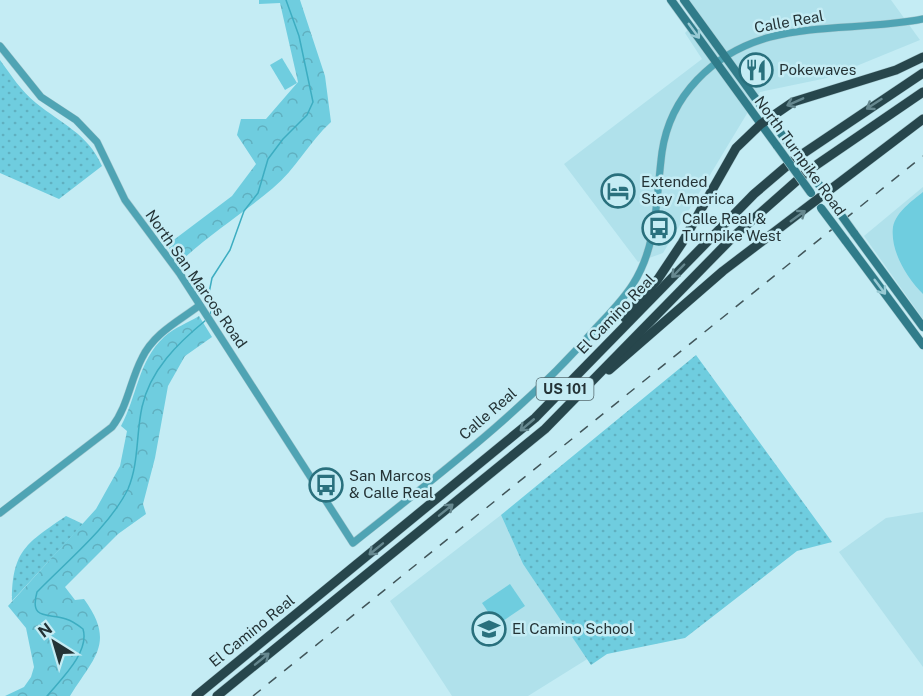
<svg xmlns="http://www.w3.org/2000/svg" width="923" height="696" font-family="'Public Sans',sans-serif">
	<style>
		.built { fill: #b0e1eb }
		.grass { fill: url(#grass-dots) }
		.forest { fill: url(#forest-crowns) }
		.pitch { fill: #6fcddf }
		.lines { fill: none; stroke-linecap: round; stroke-linejoin: round }
		.stream { stroke: #3dadc1; stroke-width: 1.5 }
		.tertiary-casing { stroke: #a4c7ce; stroke-width: 8 }
		.secondary-casing { stroke: #a4c7ce; stroke-width: 9 }
		.motorway-casing { stroke: #a4c7ce; stroke-width: 10 }
		.tertiary { stroke: #4fa4b4; stroke-width: 7 }
		.secondary { stroke: #307c8a; stroke-width: 8 }
		.motorway { stroke: #27464c; stroke-width: 9 }
		.rail { stroke: #42565a; stroke-width: 1.5; stroke-dasharray: 10 10; stroke-linecap: butt }
		.secondary-bridge-casing { stroke: #a4c7ce; stroke-width: 9; stroke-linecap: butt }
		.secondary-bridge { stroke: #307c8a; stroke-width: 8 }
		.oneway { stroke: #98cad4 }
		.oneway2 { stroke: #66888f }
		.labels { text-anchor: middle; stroke-width: 5; stroke-linejoin: round; paint-order: stroke }
		.shield { fill: #c4ecf4; stroke: #546a6f; stroke-width: 1.5 }
		.shield-label { font-size: 14px; font-weight: bold; fill: #243336 }
		.street-label { font-size: 15px; fill: #243336; stroke: #c4ecf4 }
		.poi-label { font-size: 15px; fill: #243336; stroke: #c4ecf4; text-anchor: start }
	</style>
	<defs>
		<pattern id="grass-dots" width="8" height="8" patternUnits="userSpaceOnUse" patternTransform="scale(1.5)"><rect width="8" height="8" fill="#6fcddf"/><path d="M2 2h.1M6 6h.1" fill="none" stroke="#60b0c0" stroke-width="1.8" stroke-linecap="round"/></pattern>
		<pattern id="forest-crowns" width="20" height="18" patternUnits="userSpaceOnUse" patternTransform="scale(1.5)"><rect width="20" height="18" fill="#6fcddf"/><path d="M2 6a3 3 0 1 1 6 0M12 15a3 3 0 1 1 6 0" fill="none" stroke="#60b0c0"/></pattern>
	</defs>
	<rect width="100%" height="100%" fill="#c4ecf4"/>
	<g class="built">
		<polygon points="688,0 891,0 920,40 827,78 760,92 663,253 638,262 564,164 702,59 685,33 701,16"/>
		<polygon points="923,187 923,319 864,236"/>
		<polygon points="923,512 923,667 839,552 886,518"/>
		<polygon points="501,515 523,564 589,658 528,696 452,696 390,601"/>
	</g>
	<g class="grass">
		<path d="M0 60C11 75 21 91 36 103 62 124 88 134 102 166L59 199 0 173Z"/>
		<polygon points="696,355 832,542 797,551 685,638 607,654 591,665 523,564 501,515"/>
		<path d="M66 516 83 524 12 601C12 550 27 543 66 516Z"/>
	</g>
	<g class="forest">
		<path d="M259 0H300L325 76 331 122C309 142 295 170 273 188 242 214 208 235 179 263L167 245 232 196 256 164 237 135 241 119H266L298 82 280 3 259 4Z"/>
		<path d="M199 316 212 337 185 356 168 386 155 458 143 504 146 514 118 534 65 587 75 600 84 599C116 643 94 657 70 696H5L24 687 31 677 34 667 26 628 8 606 96 509 120 466 127 431 121 426C137 397 138 361 164 337 175 327 188 323 199 316Z"/>
	</g>
	<g class="pitch">
		<polygon points="282,58 297,83 285,90 270,65"/>
		<path d="M923 192V294C907 278 890 251 893 227 896 212 912 201 923 192Z"/>
		<polygon points="510,584 525,606 497,625 482,603"/>
	</g>
	<g class="lines">
		<g class="stream">
			<polyline points="210,318 211,310 208,298 212,278 230,250 244,211 258,193 268,159 283,139 307,115 313,102 299,36 286,0"/>
			<path d="M47 696C61 679 90 652 83 629 78 625 72 621 66 619 48 613 29 621 37 592 66 562 110 526 128 489 139 463 136 434 142 407 150 370 178 343 206 320"/>
		</g>
		<defs>
			<g id="tertiary">
				<path d="M0 46 41 97 76 120 97 142 125 200 180 274 353 543C437 476 525 410 595 329 608 315 623 300 633 284 658 245 656 197 662 152 666 125 678 100 697 80 760 14 842 35 923 19"/>
				<path d="M0 513 112 427C128 406 130 381 142 358 154 333 179 321 200 305"/>
			</g>
			<g id="secondary">
				<polyline points="671,0 777,146"/>
				<polyline points="684,0 785,139"/>
				<polyline points="854,233 923,327"/>
				<polyline points="845,240 923,345"/>
			</g>
			<g id="motorway">
				<polyline points="625,318 658,279 682,243 736,148 761,124 793,102 896,70 923,57"/>
				<polyline points="609,370 723,271 923,119"/>
				<polyline points="196,696 535,418 754,194 795,159 923,73"/>
				<polyline points="217,696 545,429 733,237 809,170 923,92"/>
			</g>
		</defs>
		<use href="#tertiary" class="tertiary-casing"/>
		<use href="#secondary" class="secondary-casing"/>
		<use href="#motorway" class="motorway-casing"/>
		<use href="#tertiary" class="tertiary"/>
		<use href="#secondary" class="secondary"/>
		<use href="#motorway" class="motorway"/>
		<polyline class="rail" points="253,696 923,156"/>
		<defs>
			<g id="secondary-bridge">
				<polyline points="785,139 820,186"/>
				<polyline points="777,146 811,193"/>
				<polyline points="831,201 854,233"/>
				<polyline points="821,208 845,240"/>
			</g>
		</defs>
		<use href="#secondary-bridge" class="secondary-bridge-casing"/>
		<use href="#secondary-bridge" class="secondary-bridge"/>
	</g>
	<defs><path id="oneway-shaft" d="M-6 0H5M1.5-3L5.5 0L1.5 3" fill="none" stroke-width="1.6" stroke-linecap="round" stroke-linejoin="round" transform="scale(1.5)"/></defs>
	<g class="oneway">
		<use href="#oneway-shaft" transform="translate(694 31) rotate(54)"/>
		<use href="#oneway-shaft" transform="translate(880 287) rotate(53)"/>
	</g>
	<g class="oneway2">
		<use href="#oneway-shaft" transform="translate(795 102) rotate(156)"/>
		<use href="#oneway-shaft" transform="translate(874 104) rotate(147)"/>
		<use href="#oneway-shaft" transform="translate(798 216) rotate(-36)"/>
		<use href="#oneway-shaft" transform="translate(678 271) rotate(134)"/>
		<use href="#oneway-shaft" transform="translate(527 425) rotate(140)"/>
		<use href="#oneway-shaft" transform="translate(446 510) rotate(-39)"/>
		<use href="#oneway-shaft" transform="translate(376 549) rotate(141)"/>
		<use href="#oneway-shaft" transform="translate(262 659) rotate(-39)"/>
	</g>
	<defs>
		<symbol id="restaurant-ring" viewBox="-11 -11 22 22"><circle r="9.5" fill="#c4ecf4" stroke="#29707d" stroke-width="1.5"/><path d="M-5-6h1v4h1v-4h1v4h1v-4h1v5L-1.5 .5V6h-2V.5L-5-1ZM5-6V6H3V1.5H1.5Q1.5-4 5-6Z" fill="#29707d"/></symbol>
		<symbol id="hotel-ring" viewBox="-11 -11 22 22"><circle r="9.5" fill="#c4ecf4" stroke="#29707d" stroke-width="1.5"/><path d="M-6-4.5h1.5V1H6V5H4.5V3h-9V5H-6ZM-4 0a1.8 1.8 0 1 1 3.6 0ZM.5 0V-2.5h3Q6-2.5 6 0Z" fill="#29707d"/></symbol>
		<symbol id="bus-ring" viewBox="-11 -11 22 22"><circle r="9.5" fill="#c4ecf4" stroke="#29707d" stroke-width="1.5"/><path d="M-5-6H5V4H4V6H2V4H-2V6H-4V4H-5ZM-3.5-4V0h7V-4ZM-3.5 1.2v1.5H-2V1.2ZM2 1.2v1.5H3.5V1.2Z" fill="#29707d"/></symbol>
		<symbol id="school-ring" viewBox="-11 -11 22 22"><circle r="9.5" fill="#c4ecf4" stroke="#29707d" stroke-width="1.5"/><path d="M0-5L7-2L0 1L-7-2ZM-4 1L0 2.5L4 1V4Q0 6-4 4Z" fill="#29707d"/></symbol>
	</defs>
	<g fill-rule="evenodd">
		<use href="#restaurant-ring" x="737" y="51" width="38" height="38"/>
		<use href="#hotel-ring" x="599" y="172" width="38" height="38"/>
		<use href="#bus-ring" x="640" y="209" width="38" height="38"/>
		<use href="#bus-ring" x="307" y="466" width="38" height="38"/>
		<use href="#school-ring" x="470" y="610" width="38" height="38"/>
	</g>
	<g class="labels">
		<rect class="shield" x="536.5" y="378" width="57" height="22" rx="4.5"/>
		<g class="shield-label">
			<text x="565" y="394">US 101</text>
		</g>
		<g class="street-label">
			<text transform="translate(789 22) rotate(-10)" y="5">Calle Real</text>
			<text transform="translate(800 156) rotate(54)" y="5">North Turnpike Road</text>
			<text transform="translate(196 279) rotate(55)" y="5">North San Marcos Road</text>
			<text transform="translate(616 314) rotate(-46)" y="5">El Camino Real</text>
			<text transform="translate(488 414) rotate(-41)" y="5">Calle Real</text>
			<text transform="translate(252 631) rotate(-39)" y="5">El Camino Real</text>
		</g>
		<g class="poi-label">
			<text x="779" y="75">Pokewaves</text>
			<text x="641" y="187">Extended<tspan x="641" dy="17">Stay America</tspan></text>
			<text x="682" y="224">Calle Real &amp;<tspan x="682" dy="17">Turnpike West</tspan></text>
			<text x="349" y="481">San Marcos<tspan x="349" dy="17">&amp; Calle Real</tspan></text>
			<text x="512" y="634">El Camino School</text>
		</g>
	</g>
	<g transform="translate(54 642) rotate(323)" stroke="#c4ecf4" stroke-width="4.5" paint-order="stroke">
	<path d="M0-4.5L10 22L0 15L-10 22Z" fill="#243336"/>
	<text y="-9" font-size="16" font-weight="bold" text-anchor="middle" fill="#243336">N</text>
	</g>
</svg>
